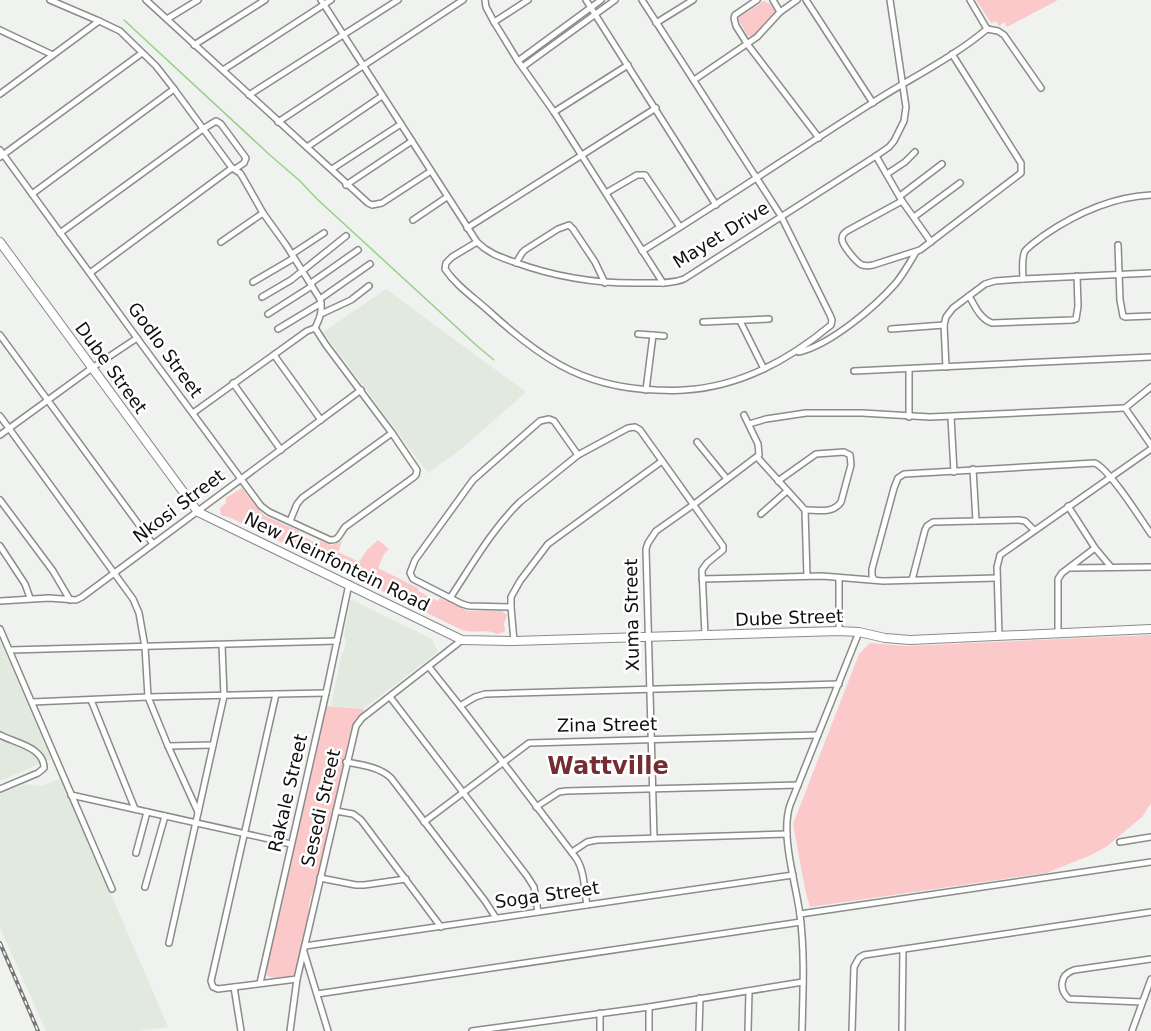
<svg xmlns="http://www.w3.org/2000/svg" width="1151" height="1031" font-family="'DejaVu Sans',sans-serif">
	<style>
		.built { fill: #e2eae0 }
		.green { fill: #fbc9c9 }
		.lines { fill: none; stroke-linecap: round; stroke-linejoin: round }
		.stream { stroke: #97d089; stroke-width: 1.5 }
		.street-casing { stroke: #898c89; stroke-width: 8 }
		.secondary-casing { stroke: #898c89; stroke-width: 10 }
		.street { stroke: #fff; stroke-width: 5 }
		.secondary { stroke: #fff; stroke-width: 8 }
		.rail-casing { stroke: #767775; stroke-width: 4 }
		.rail { stroke: #fff; stroke-width: 1.5; stroke-dasharray: 4.5; stroke-linecap: butt }
		.labels { text-anchor: middle; stroke-width: 5; stroke-linejoin: round; paint-order: stroke }
		.street-label { font-size: 18px; fill: #0f100f; stroke: #fff }
		.district-label { font-size: 24px; font-weight: bold; fill: #742d32; stroke: #fff }
	</style>
	<rect width="100%" height="100%" fill="#f0f2ef"/>
	<g class="built">
		<polygon points="386,289 526,392 460,450 428,473 323,332"/>
		<polygon points="352,600 432,639 438,652 363,709 332,706 331,705 342,652 344,651 346,639 344,637 350,601"/>
		<polygon points="0,641 51,759 0,781"/>
		<polygon points="61,778 168,1027 139,1031 46,1031 0,928 0,794 24,784 41,786"/>
	</g>
	<g class="green">
		<polygon points="976,0 1058,0 1007,27 1004,22 999,26 996,21 991,23"/>
		<polygon points="764,1 770,4 775,10 774,15 754,36 751,37 747,35 738,19 739,17"/>
		<path d="M242 488 260 511 265 516 299 531 298 534 318 544 320 541 332 545 342 541 338 552 359 562 367 550 378 540 389 549 384 554 378 568 418 588V591L438 601 440 598 468 611H502L507 615 504 624 505 630 504 632 497 634C487 628 474 634 462 630L229 517 221 515 220 508 226 503V498Z"/>
		<polygon points="1151,635 1151,803 1142,817 1106,847 1089,856 1046,873 810,907 806,894 793,824 859,654 870,643 906,646"/>
		<path d="M326 706 363 709 365 713 357 718 351 729 316 886C310 896 308 904 309 915L296 972C290 979 275 979 267 976L266 971Z"/>
	</g>
	<g class="lines">
		<polyline class="stream" points="124,20 271,156 300,181 317,199 476,345 494,360"/>
		<defs>
			<g id="street">
				<polyline points="50,0 99,21"/>
				<polyline points="146,0 368,203 372,205 382,203 431,171"/>
				<path d="M321 0 477 242C488 253 500 257 514 262 555 277 598 284 642 283 656 283 671 284 684 279L876 156 889 147 894 141 904 121 906 107 890 0"/>
				<polyline points="485,0 486,7 494,22 518,61 554,112 663,283"/>
				<polyline points="586,0 716,205"/>
				<polyline points="757,0 735,15 734,18 736,26 748,45 819,138"/>
				<polyline points="773,0 780,12"/>
				<polyline points="806,0 873,103"/>
				<polyline points="970,0 987,29"/>
				<polyline points="167,19 198,0"/>
				<polyline points="494,22 528,0"/>
				<polyline points="656,23 693,0"/>
				<polyline points="987,29 998,31 1004,35 1041,88"/>
				<polyline points="0,30 53,55"/>
				<polyline points="194,45 265,0"/>
				<polyline points="518,61 601,0"/>
				<polyline points="524,66 615,0"/>
				<polyline points="223,70 331,0"/>
				<polyline points="694,80 757,37 780,12 797,0"/>
				<path d="M0 94 99 21 120 31 156 66 174 89 232 168 240 173 242 176 263 213 286 245 320 299C323 310 320 318 315 328"/>
				<polyline points="249,95 398,0"/>
				<polyline points="554,112 628,65"/>
				<polyline points="278,122 463,0"/>
				<polyline points="307,147 382,96"/>
				<path d="M0 150 137 338 261 506 269 512 330 540C339 541 340 533 345 527L414 477 416 475 417 470 392 433 326 345 315 328"/>
				<polyline points="876,156 902,201 931,242"/>
				<polyline points="0,157 142,53"/>
				<polyline points="332,169 401,124"/>
				<polyline points="887,174 905,162 915,152"/>
				<polyline points="346,185 412,141"/>
				<polyline points="606,193 637,175 645,175 680,227"/>
				<polyline points="32,194 174,89"/>
				<polyline points="900,196 942,164"/>
				<path d="M902 201 847 231C843 234 842 235 842 240 843 246 856 262 862 265 866 266 869 266 873 265L920 250 1021 173V163L952 54"/>
				<polyline points="914,217 960,183"/>
				<polyline points="413,220 447,197"/>
				<polyline points="467,228 656,108"/>
				<polyline points="60,233 203,129 216,121 221,124 246,158 244,163 235,169"/>
				<polyline points="221,242 263,213"/>
				<path d="M477 242 452 257 446 263 445 269C457 287 476 299 491 313 513 333 535 351 560 365 589 381 623 389 656 390 665 390 675 391 684 390 739 387 789 360 831 325L832 320 830 315 781 216 642 0"/>
				<polyline points="1118,245 1120,300 1123,316 1125,317 1151,316"/>
				<path d="M642 251C720 203 795 152 872 103 909 79 954 57 987 29"/>
				<polyline points="292,254 324,233"/>
				<polyline points="516,263 522,253 525,250 558,229 569,225 573,229 595,262 605,283"/>
				<polyline points="90,273 232,168"/>
				<path d="M1023 279C1023 270 1021 259 1025 251 1030 245 1037 241 1043 236 1075 214 1112 197 1151 195"/>
				<polyline points="253,282 294,258"/>
				<polyline points="311,283 358,250"/>
				<path d="M969 296C975 306 980 319 992 323L1073 320 1076 319 1078 306 1077 276"/>
				<polyline points="262,297 291,280 346,236"/>
				<polyline points="320,299 370,264"/>
				<polyline points="268,314 312,286"/>
				<polyline points="321,314 351,300 369,286"/>
				<polyline points="740,321 764,369"/>
				<polyline points="703,322 769,319"/>
				<polyline points="278,329 321,303"/>
				<polyline points="891,329 944,325"/>
				<polyline points="638,334 664,336"/>
				<polyline points="0,335 153,544"/>
				<path d="M799 352C830 345 875 307 896 283 904 273 910 262 916 252"/>
				<polyline points="274,355 321,420"/>
				<polyline points="946,367 944,325 946,317 953,308 985,284 995,281 1023,279 1151,273"/>
				<polyline points="854,371 1151,357"/>
				<polyline points="233,383 281,450"/>
				<polyline points="646,390 653,335"/>
				<polyline points="1125,408 1151,445"/>
				<polyline points="1125,408 1151,387"/>
				<polyline points="193,413 307,331 315,328"/>
				<polyline points="0,416 133,599 139,613 145,647 148,697 168,746 198,812"/>
				<polyline points="909,417 909,369"/>
				<polyline points="951,417 954,472"/>
				<polyline points="749,424 766,419 806,413 862,413 930,417 1125,408"/>
				<polyline points="0,435 92,368 137,338"/>
				<polyline points="697,442 727,479"/>
				<polyline points="757,457 805,510 807,576"/>
				<polyline points="973,469 976,521"/>
				<path d="M778 481 816 454 844 452 850 455 851 465 841 502C833 514 818 510 805 510"/>
				<polyline points="0,500 53,571 70,600"/>
				<polyline points="1068,506 1095,548 1111,567"/>
				<polyline points="761,514 787,491"/>
				<polyline points="290,521 297,504 302,498 392,433"/>
				<polyline points="0,546 25,584 30,598"/>
				<polyline points="1070,568 1151,567"/>
				<polyline points="839,578 839,631"/>
				<polyline points="702,579 822,576 883,581 997,578"/>
				<path d="M874 579 872 576V569L894 488 898 478 904 474 1095 463C1110 470 1140 518 1151 534"/>
				<polyline points="912,580 925,530 927,526 933,522 1019,520 1025,521 1034,530"/>
				<path d="M450 598C472 565 492 529 520 502L578 455 628 428 635 427 640 430 723 546V550L707 563 702 570 705 635"/>
				<polyline points="0,601 49,598 76,600 82,597 361,390"/>
				<polyline points="511,607 469,606 462,604 413,579 410,573 415,560 473,480 540,421 549,419 554,421 578,455"/>
				<polyline points="0,629 112,889"/>
				<polyline points="1058,633 1058,579 1062,573 1095,548"/>
				<polyline points="999,636 997,567 1000,555 1151,449"/>
				<polyline points="514,641 511,607 511,597 520,581 548,544 662,461"/>
				<polyline points="10,650 337,641"/>
				<path d="M429 667 460 706 576 858C585 871 584 890 587 905"/>
				<polyline points="276,694 211,981 213,987 218,989 297,979"/>
				<polyline points="390,697 527,876 534,887 538,912"/>
				<polyline points="91,700 135,809"/>
				<polyline points="32,702 148,697 326,693"/>
				<polyline points="460,706 475,697 485,694 839,684"/>
				<path d="M0 735C15 743 44 747 44 768L38 773 0 789"/>
				<polyline points="168,746 213,745"/>
				<path d="M346 762C362 765 380 767 391 778L485 901 496 918"/>
				<polyline points="71,795 291,844"/>
				<polyline points="536,807 559,792 566,791 798,785"/>
				<polyline points="336,811 353,814 361,820 441,927"/>
				<polyline points="424,822 529,743 818,735"/>
				<polyline points="654,838 646,549 648,543 656,531 693,505 759,455 758,444 744,415"/>
				<polyline points="1120,842 1151,837"/>
				<polyline points="572,852 587,842 597,840 787,834"/>
				<polyline points="136,853 147,812"/>
				<polyline points="320,878 356,885 364,885 406,879"/>
				<polyline points="145,887 165,816"/>
				<polyline points="800,914 1151,862"/>
				<polyline points="169,943 224,696 222,645"/>
				<polyline points="305,946 793,875"/>
				<polyline points="304,952 328,1031"/>
				<polyline points="260,983 326,693 349,584"/>
				<polyline points="234,987 241,1031"/>
				<polyline points="317,994 801,922"/>
				<path d="M1142 1002 1069 999C1059 990 1059 975 1074 970L1151 959"/>
				<polyline points="290,1031 297,979 356,726 362,718 462,640"/>
				<polyline points="472,1031 649,1007 803,982"/>
				<polyline points="600,1031 600,1013"/>
				<polyline points="649,1031 649,1007"/>
				<polyline points="699,1031 700,998"/>
				<polyline points="748,1031 749,991"/>
				<path d="M802 1031C803 992 805 954 800 915 796 883 780 835 790 805L859 632"/>
				<polyline points="852,1031 854,967 859,958 864,955 1151,912"/>
				<polyline points="902,1031 903,949"/>
				<polyline points="1132,1031 1151,979"/>
			</g>
			<polyline id="secondary" points="0,242 198,512 462,640 514,641 839,631 859,632 885,638 910,640 1151,629"/>
		</defs>
		<use href="#street" class="street-casing"/>
		<use href="#secondary" class="secondary-casing"/>
		<use href="#street" class="street"/>
		<use href="#secondary" class="secondary"/>
		<defs>
			<polyline id="rail" points="0,943 38,1031"/>
		</defs>
		<use href="#rail" class="rail-casing"/>
		<use href="#rail" class="rail"/>
	</g>
	<g class="labels">
		<g class="street-label">
			<text transform="translate(721 235) rotate(-32)" y="6">Mayet Drive</text>
			<text transform="translate(165 350) rotate(54)" y="6">Godlo Street</text>
			<text transform="translate(111 368) rotate(54)" y="6">Dube Street</text>
			<text transform="translate(179 506) rotate(-37)" y="6">Nkosi Street</text>
			<text transform="translate(337 562) rotate(26)" y="6">New Kleinfontein Road</text>
			<text transform="translate(632 615) rotate(-91)" y="6">Xuma Street</text>
			<text transform="translate(789 618) rotate(-2)" y="6">Dube Street</text>
			<text transform="translate(607 725) rotate(-1)" y="6">Zina Street</text>
			<text transform="translate(288 793) rotate(-77)" y="6">Rakale Street</text>
			<text transform="translate(321 808) rotate(-77)" y="6">Sesedi Street</text>
			<text transform="translate(547 895) rotate(-8)" y="6">Soga Street</text>
		</g>
		<g class="district-label">
			<text x="608" y="774">Wattville</text>
		</g>
	</g>
</svg>
